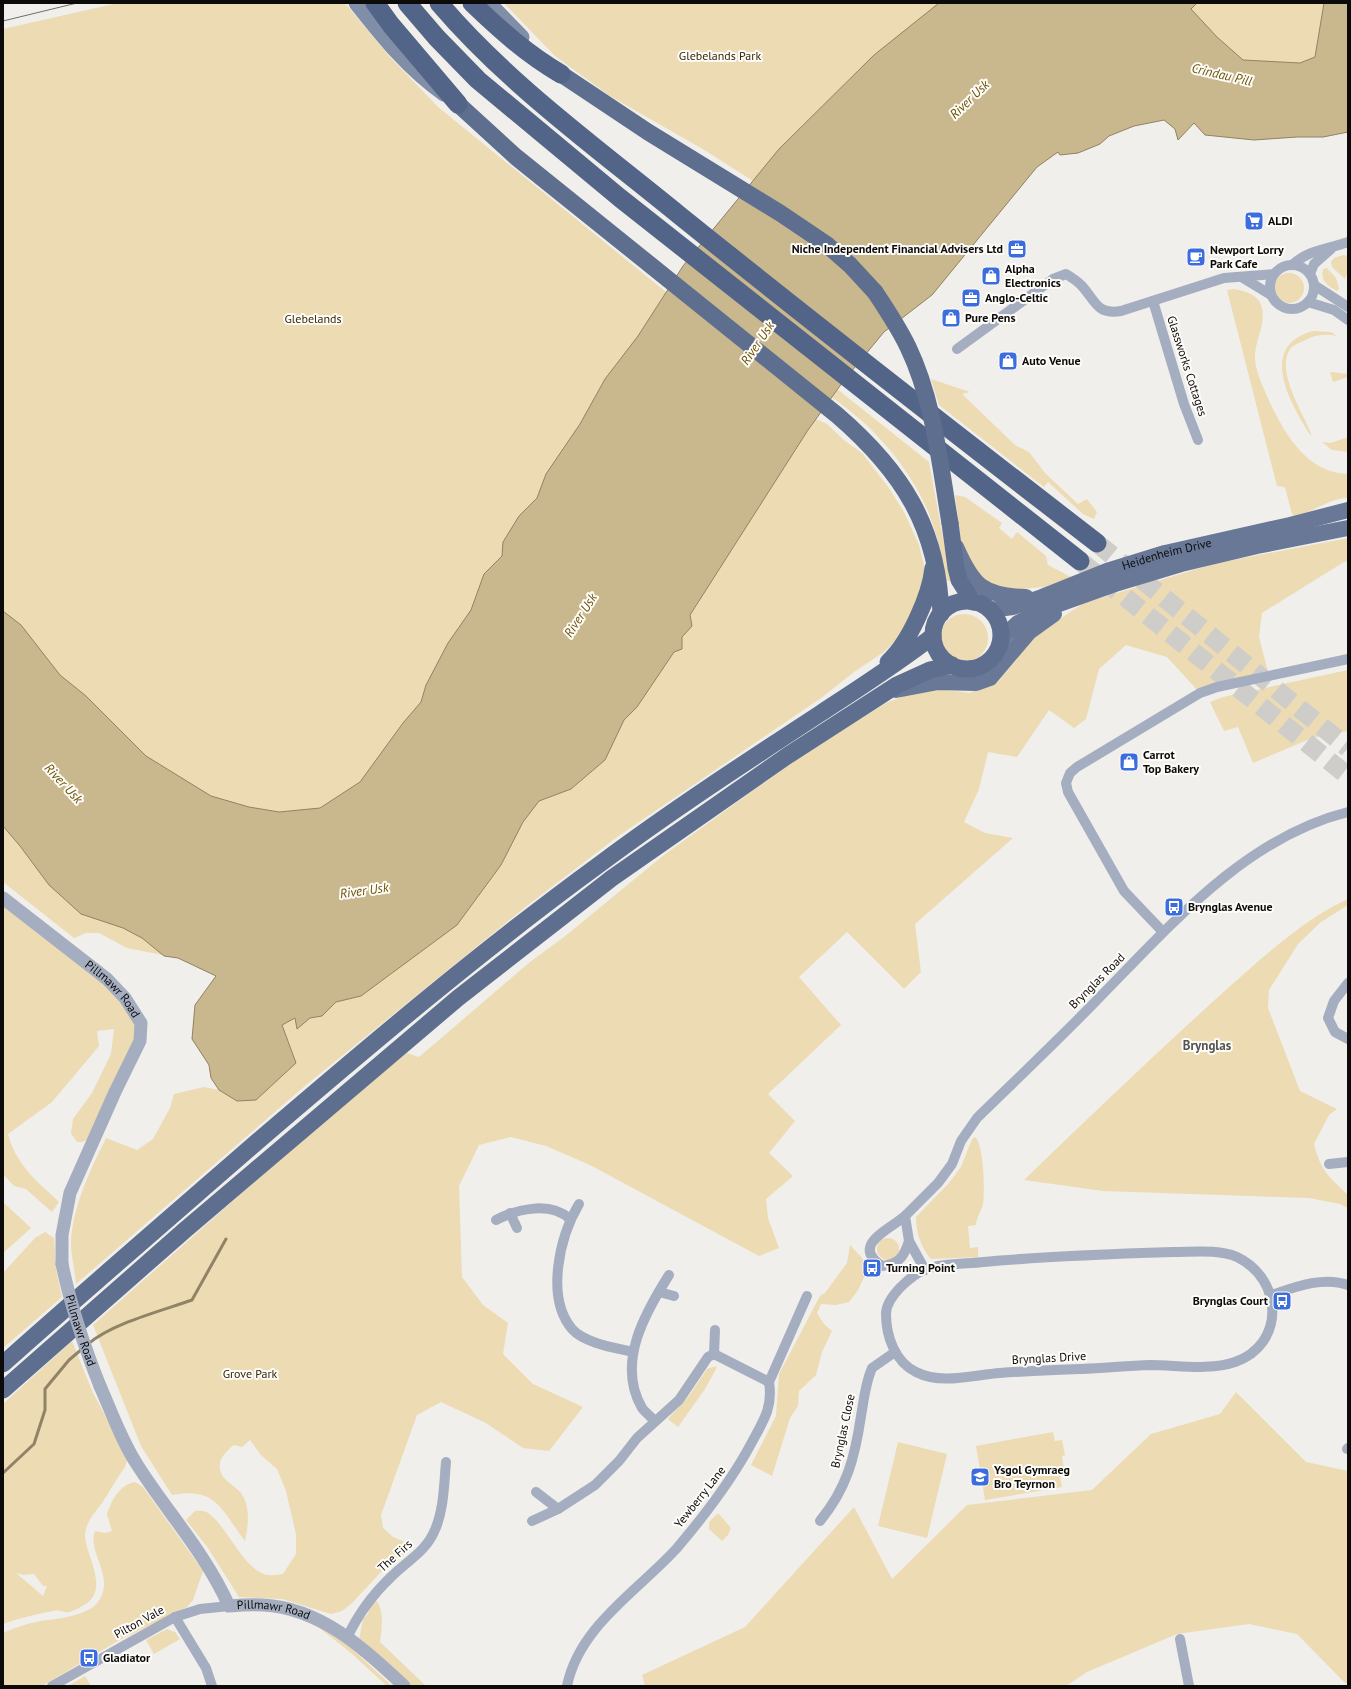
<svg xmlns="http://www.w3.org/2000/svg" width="1351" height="1689" font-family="'PT Sans',sans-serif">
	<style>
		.green { fill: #ecdbb3; fill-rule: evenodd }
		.water { fill: #c9b78d; stroke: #908366 }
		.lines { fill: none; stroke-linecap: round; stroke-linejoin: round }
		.stream { stroke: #908366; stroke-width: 3 }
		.motorway-tunnel { stroke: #cecdc9; stroke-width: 19; stroke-dasharray: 19 10; stroke-linecap: butt }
		.minor { stroke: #a5aec0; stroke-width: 10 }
		.tertiary { stroke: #a5aec0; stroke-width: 13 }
		.secondary { stroke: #818ea8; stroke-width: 15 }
		.primary { stroke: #687896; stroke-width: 16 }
		.trunk { stroke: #5d6e8e; stroke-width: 17 }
		.motorway { stroke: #526487; stroke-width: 19 }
		.tram { stroke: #6f6e6c; stroke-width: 1 }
		.tertiary-bridge { stroke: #a5aec0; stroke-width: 13 }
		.trunk-bridge { stroke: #5d6e8e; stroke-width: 17 }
		.labels { text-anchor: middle; stroke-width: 4; stroke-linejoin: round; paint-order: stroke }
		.park-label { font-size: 12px; fill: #352804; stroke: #fdfcf9 }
		.poi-label { font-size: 12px; font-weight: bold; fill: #0c0b0a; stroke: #fdfcf9; text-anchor: start }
		.street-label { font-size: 12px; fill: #0c0b0a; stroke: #fdfcf9 }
		.water-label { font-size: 13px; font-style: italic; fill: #6c5305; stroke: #fdfcf9 }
		.neighbourhood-label { font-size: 13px; font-weight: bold; fill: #545350; stroke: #fdfcf9 }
	</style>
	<rect width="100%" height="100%" fill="#f0efeb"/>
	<g class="green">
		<polygon points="118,3 345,3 389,56 438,107 666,292 683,266 753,181 706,151 610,96 555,56 504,3 1011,3 319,868 3,688 3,29"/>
		<path d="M1124 3H1348V132L1323 137H1297L1254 140 1205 135 1194 123 1178 140 1175 129 1164 120 1134 126 1109 136 1100 144 1078 153 1060 155 1058 152 1037 167 932 295 884 332 837 389 929 462 951 581H946C942 562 939 541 932 522 915 473 874 425 831 397L816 419 827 424 845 441 862 453 889 488 905 514 919 545 925 569 920 599 901 635 884 652 854 672 821 698 617 837 528 905 306 1085 76 1284C75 1272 72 1259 71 1247 71 1209 90 1171 106 1138L137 1150 153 1139 170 1108 174 1094 204 1087 219 1090 211 1078 209 1065 192 1039 195 1005 216 976 178 958 127 948 99 933H86L74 938 3 882V781L286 1022 295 1017Z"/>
		<polygon points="1343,255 1348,256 1348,271 1345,279 1332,267 1331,262 1334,258"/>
		<path d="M1327 268 1336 278 1339 289 1337 291C1327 286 1320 280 1323 269Z"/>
		<circle cx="1289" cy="288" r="15"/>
		<path d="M1234 289C1246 291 1259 295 1262 308 1266 325 1254 342 1255 359 1256 374 1265 391 1271 405 1287 437 1308 473 1348 474V498C1331 498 1313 511 1297 517L1292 514 1285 487 1277 486 1227 290Z"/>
		<path d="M1313 331 1331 332 1337 336C1324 333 1313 335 1301 342 1297 344 1291 346 1289 351 1276 373 1305 416 1312 436L1309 433C1289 401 1258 346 1313 331Z"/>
		<polygon points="1330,372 1348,374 1348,377 1333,382"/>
		<polygon points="931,379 970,392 962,394 1015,445 1029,452 1045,473 1078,504 1087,499 1097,512 1094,519 1083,514 1048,482 1044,487 939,405"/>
		<polygon points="1348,437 1348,452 1332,450 1322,442 1331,443"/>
		<polygon points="955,495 965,497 1002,523 999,528 1012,539 1017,532 1046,556 1048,565 1071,577 1044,587 1000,591 977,574 961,543"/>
		<path d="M1348 538V561L1344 562 1262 613 1259 637 1269 676 1200 693 1167 657 1126 645 1099 669 1086 719 1074 728 1049 710 1017 757 988 752 979 789 964 822 985 833 1013 838 915 924 921 972 904 989 847 932 799 977 841 1025 768 1094 795 1121 769 1153 793 1176 766 1199 768 1218 779 1248 759 1256 590 1165 546 1146 511 1137 479 1145 459 1186 462 1277 483 1305 508 1323 503 1354 533 1384 583 1407 549 1451 523 1448 486 1423 441 1402 417 1415 381 1515 383 1528 393 1537 414 1546 381 1572 352 1603 342 1611 331 1614 282 1599 239 1597 208 1548 186 1520 195 1511C199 1511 204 1510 208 1513 227 1525 244 1572 268 1575 272 1576 279 1574 283 1574L296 1554V1534L286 1491 277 1469 261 1455 250 1440 242 1447 234 1445C222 1454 213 1466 226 1480 232 1486 240 1489 244 1498 250 1511 248 1527 245 1541 222 1511 217 1486 172 1495L141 1446 93 1325 339 1107 407 1053 419 1057 530 962 564 937 664 855 812 748 886 703 928 687 969 693 997 683 1037 634 1084 603 1217 563Z"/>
		<circle cx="964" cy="638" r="24"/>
		<polygon points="1348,670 1348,731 1312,738 1253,763 1238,727 1224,731 1210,702 1223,697"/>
		<path d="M1348 899V905L1321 922 1298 944 1269 990 1268 1008 1300 1091 1337 1109 1329 1115 1314 1144C1321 1171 1328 1176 1348 1195V1208L1340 1204 1309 1198 1103 1191 1024 1180C1088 1118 1152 1057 1218 997 1255 964 1303 919 1348 899Z"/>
		<path d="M3 904 103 982 119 998 135 1024 136 1042 91 1138 82 1142H77L71 1133 73 1119 92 1093 111 1054 114 1029 97 1031 99 1046 52 1102 8 1134C16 1165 37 1181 59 1202L52 1212 26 1189 14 1186 3 1174Z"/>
		<path d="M975 1137C984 1144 985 1193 983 1204 981 1212 976 1218 976 1225L968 1226 970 1248 978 1247V1257L931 1259C921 1248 916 1232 916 1217L949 1183 961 1167 972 1139Z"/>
		<polygon points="3,1202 31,1228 3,1253"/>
		<polygon points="45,1232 54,1238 56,1270 62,1297 3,1348 3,1273 35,1238"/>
		<circle cx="888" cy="1249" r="11"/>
		<polygon points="850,1245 862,1258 867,1271 858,1290 849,1302 836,1305 821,1304 817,1313 824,1324 832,1331 822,1352 816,1375 799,1391 798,1406 790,1418 772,1476 751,1465 776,1416 779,1374 820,1296 825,1293 847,1263"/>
		<path d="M72 1341 93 1393 128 1458 125 1467C116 1479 110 1491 102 1503 95 1513 86 1521 85 1535 85 1555 111 1590 84 1605 79 1608 71 1613 65 1612 60 1611 58 1610 53 1611 36 1614 20 1618 3 1624V1404ZM16 1573 23 1575 34 1574 43 1586H47L43 1596Z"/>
		<polygon points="713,1367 717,1367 705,1389 678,1427 668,1419 689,1396 707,1369"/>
		<polygon points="1236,1392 1306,1462 1348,1471 1348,1683 1345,1683 1297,1634 1249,1624 1177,1634 1087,1672 1066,1686 645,1686 642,1675 745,1627 854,1507 892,1579 967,1505 1092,1490 1151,1434 1220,1414"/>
		<polygon points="1053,1432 1055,1441 1062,1440 1065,1455 1062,1456 1065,1475 1060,1477 1062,1487 985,1500 976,1446"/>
		<polygon points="898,1442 947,1454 927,1538 878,1526"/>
		<path d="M135 1482 143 1487 203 1571 193 1600 187 1607 116 1642 42 1686H3V1633C14 1628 29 1623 41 1621 65 1617 106 1616 104 1581 103 1565 89 1546 95 1531L105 1533 112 1531 107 1514C112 1500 119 1485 135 1482Z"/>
		<polygon points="717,1514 719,1514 731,1528 728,1535 722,1541 709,1529 709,1522"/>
		<path d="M377 1601C384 1611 382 1630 380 1642L426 1686H408L359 1640 363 1619 368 1614 371 1604Z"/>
		<polygon points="320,1625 351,1648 392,1686 387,1686 350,1652 317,1626"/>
		<polygon points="167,1629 175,1632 180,1639 154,1654 146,1640"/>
		<polygon points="85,1676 91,1686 68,1686"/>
	</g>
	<polygon class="water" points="939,3 1197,3 1191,9 1217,37 1243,60 1300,63 1315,57 1324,3 1348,3 1348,132 1323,137 1297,137 1254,140 1205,135 1194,123 1178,140 1175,129 1164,120 1134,126 1109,136 1100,144 1078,153 1060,155 1058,152 1037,167 932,295 884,332 845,379 808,430 690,615 692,626 682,637 682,649 674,652 637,707 624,720 605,760 571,789 539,801 523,822 501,865 457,925 361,996 336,1002 322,1016 310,1018 297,1029 295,1018 282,1025 296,1063 256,1100 237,1101 219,1090 211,1078 209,1065 192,1039 195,1005 216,976 178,958 164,956 142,938 123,928 81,914 49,885 20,846 3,826 3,611 21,625 60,675 86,696 146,756 211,796 249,807 279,812 320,808 360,782 403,723 421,702 426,685 448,643 471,610 484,574 502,556 503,542 519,516 537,498 546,474 580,424 605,379 638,336 683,266 779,149 874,55"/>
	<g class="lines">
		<g class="stream">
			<path d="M88 1344C113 1323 161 1311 192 1300L226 1239"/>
			<polyline points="3,1473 34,1444 45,1410 45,1389 69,1360 82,1349"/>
		</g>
		<g class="motorway-tunnel">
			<polyline points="1097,543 1348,748"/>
			<polyline points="1080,561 1348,776"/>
		</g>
		<g class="minor">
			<circle cx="1292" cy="287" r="22"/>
			<path d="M1292 265C1310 249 1326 250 1348 242"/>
			<polyline points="1310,274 1314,264 1331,249"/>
			<polyline points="1243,278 1271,295"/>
			<polyline points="1314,285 1348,307"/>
			<polyline points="1153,301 1184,404 1198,440"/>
			<polyline points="1308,302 1334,310 1348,320"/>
			<path d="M957 349 1053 279 1066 274C1071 277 1077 281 1081 285 1096 301 1096 315 1121 311L1224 278 1274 274"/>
			<polyline points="1163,932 1124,891 1068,792 1066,783 1070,773 1077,767 1200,693 1217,687 1348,659"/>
			<polyline points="1348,983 1334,1001 1328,1018 1335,1032 1348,1039"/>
			<polyline points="1329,1164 1348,1162"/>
			<path d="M579 1204C560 1236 545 1297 572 1329 584 1343 616 1348 633 1352"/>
			<polyline points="510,1213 517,1228"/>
			<path d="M905 1216C889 1230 850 1245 882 1266 899 1264 904 1257 909 1241"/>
			<path d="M496 1220C517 1209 550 1201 570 1219"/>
			<path d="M1174 1252C1193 1252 1219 1249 1237 1257 1283 1279 1286 1344 1235 1362 1209 1371 1177 1365 1150 1365 1127 1366 1104 1368 1082 1369 1055 1370 1027 1371 1000 1373 973 1375 941 1385 916 1372 895 1362 886 1336 886 1314 886 1297 911 1275 926 1269 944 1263 965 1264 984 1262 1047 1256 1111 1254 1174 1252Z"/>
			<path d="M925 1270 909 1241 905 1216 938 1183 952 1164 961 1141 977 1118C1017 1079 1057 1041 1095 1002 1168 928 1244 838 1348 812"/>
			<polyline points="659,1292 674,1296"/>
			<path d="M1272 1295C1295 1287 1323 1276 1348 1285"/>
			<polyline points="714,1354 715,1330"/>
			<path d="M655 1421C651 1417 645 1412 642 1408 616 1363 645 1313 669 1275"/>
			<polyline points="1347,1449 1348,1448"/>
			<polyline points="536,1492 558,1509"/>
			<polyline points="532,1521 558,1509 595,1485 619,1461 637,1438 679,1400 708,1357 714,1354 769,1382"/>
			<path d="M820 1521C847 1488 855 1457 861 1416 864 1400 865 1384 872 1368L895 1352"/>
			<polyline points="175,1617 206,1668 212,1686"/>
			<path d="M347 1638C358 1614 373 1594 392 1576 407 1561 425 1552 434 1532 444 1511 444 1484 446 1462"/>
			<polyline points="1180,1639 1189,1686"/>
			<polyline points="52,1686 175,1617 200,1609 229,1606"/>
			<path d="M567 1686C579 1626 638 1591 677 1548 705 1515 732 1480 752 1442 764 1420 773 1407 769 1382L807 1296"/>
		</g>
		<g class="tertiary">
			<path id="s1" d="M3 898 107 979 125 998 141 1023 140 1041 115 1092 70 1193 62 1235V1264"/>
			<path id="s2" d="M100 1386C112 1413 122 1442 138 1466 168 1513 206 1554 229 1606 240 1605 252 1604 263 1605 320 1608 364 1648 404 1686"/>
		</g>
		<g class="secondary">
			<path d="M356 3C383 37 408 69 444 94"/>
			<polyline points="489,3 522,37"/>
		</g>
		<g class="primary">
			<path d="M956 547C973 586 983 596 1026 597"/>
			<path id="s3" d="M990 610 1013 607 1042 597 1107 571 1165 553 1290 525 1348 510"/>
			<polyline points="1001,641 1006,634 1018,623 1048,608 1118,583 1181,564 1257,546 1348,528"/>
			<polyline points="896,690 938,682 976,683 990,678 1029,632 1054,614"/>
		</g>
		<g class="trunk">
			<polyline points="561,74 648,132 780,213 826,244 850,265 875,292"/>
			<path d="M458 104 516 157 837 415C902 471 938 527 941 614"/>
			<polyline points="950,523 956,568 959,580 973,602"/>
			<circle cx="967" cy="635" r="34"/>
			<path d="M888 662C909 643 930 596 933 568"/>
			<path d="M3 1364C87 1289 173 1215 258 1141 369 1046 482 950 600 864 671 811 746 762 821 713 859 688 897 664 933 636"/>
			<polyline points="3,1390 185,1230 458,998 612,878 787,756 897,685 930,670 952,665"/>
		</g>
		<g class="motorway">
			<polyline points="375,3 391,25 458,104"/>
			<polyline points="407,3 437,38 478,80 620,198 1080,561"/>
			<path d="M439 3C508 84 597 148 679 215 817 326 957 435 1097 543"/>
			<path d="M472 3C500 30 527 54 561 74"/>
		</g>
		<polyline class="tram" points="3,21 77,3"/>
		<path class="tertiary-bridge" id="s4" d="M62 1264C71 1307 84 1346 100 1386"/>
		<path class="trunk-bridge" d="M875 292C887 310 899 328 908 347 934 401 940 465 950 523"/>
	</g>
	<defs>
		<symbol id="supermarket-square" viewBox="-11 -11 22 22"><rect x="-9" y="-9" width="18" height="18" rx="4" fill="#3b6dde" stroke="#fdfcf9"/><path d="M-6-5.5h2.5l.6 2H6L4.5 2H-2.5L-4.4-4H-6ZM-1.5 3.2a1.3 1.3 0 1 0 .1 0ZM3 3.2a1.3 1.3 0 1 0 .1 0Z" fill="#fff"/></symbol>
		<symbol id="office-square" viewBox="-11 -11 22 22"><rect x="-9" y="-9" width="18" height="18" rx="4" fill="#3b6dde" stroke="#fdfcf9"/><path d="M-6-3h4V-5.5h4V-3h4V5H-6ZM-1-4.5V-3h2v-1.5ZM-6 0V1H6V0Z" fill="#fff"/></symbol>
		<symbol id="cafe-square" viewBox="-11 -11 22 22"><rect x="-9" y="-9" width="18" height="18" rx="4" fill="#3b6dde" stroke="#fdfcf9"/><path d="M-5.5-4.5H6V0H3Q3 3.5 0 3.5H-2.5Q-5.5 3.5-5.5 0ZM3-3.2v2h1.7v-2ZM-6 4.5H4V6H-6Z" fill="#fff"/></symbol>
		<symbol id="shop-square" viewBox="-11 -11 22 22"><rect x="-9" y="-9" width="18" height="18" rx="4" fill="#3b6dde" stroke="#fdfcf9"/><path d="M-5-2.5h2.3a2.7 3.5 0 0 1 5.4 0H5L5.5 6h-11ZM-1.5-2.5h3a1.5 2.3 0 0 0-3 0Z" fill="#fff"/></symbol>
		<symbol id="bus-square" viewBox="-11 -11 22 22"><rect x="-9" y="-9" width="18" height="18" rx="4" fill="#3b6dde" stroke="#fdfcf9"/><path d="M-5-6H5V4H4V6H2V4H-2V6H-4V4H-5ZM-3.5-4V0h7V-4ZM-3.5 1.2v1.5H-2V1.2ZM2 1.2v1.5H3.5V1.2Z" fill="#fff"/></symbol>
		<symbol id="school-square" viewBox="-11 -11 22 22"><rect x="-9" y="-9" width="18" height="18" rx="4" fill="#3b6dde" stroke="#fdfcf9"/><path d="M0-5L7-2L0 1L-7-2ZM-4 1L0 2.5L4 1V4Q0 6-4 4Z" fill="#fff"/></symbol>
	</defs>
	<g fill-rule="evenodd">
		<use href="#supermarket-square" x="1243" y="210" width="22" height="22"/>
		<use href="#office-square" x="1006" y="238" width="22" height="22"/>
		<use href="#cafe-square" x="1185" y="246" width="22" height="22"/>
		<use href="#shop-square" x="980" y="265" width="22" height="22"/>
		<use href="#office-square" x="960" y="287" width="22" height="22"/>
		<use href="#shop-square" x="940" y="307" width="22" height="22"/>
		<use href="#shop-square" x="997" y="350" width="22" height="22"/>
		<use href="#shop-square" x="1118" y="751" width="22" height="22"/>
		<use href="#bus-square" x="1163" y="896" width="22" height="22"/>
		<use href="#bus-square" x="861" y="1257" width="22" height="22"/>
		<use href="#bus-square" x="1271" y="1290" width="22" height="22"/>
		<use href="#school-square" x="969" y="1466" width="22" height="22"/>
		<use href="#bus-square" x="78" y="1647" width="22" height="22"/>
	</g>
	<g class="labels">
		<g class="park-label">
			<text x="720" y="60">Glebelands Park</text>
			<text x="313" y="323">Glebelands</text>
			<text x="250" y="1378">Grove Park</text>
		</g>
		<g class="poi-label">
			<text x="1268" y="225">ALDI</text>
			<text x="1003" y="253" text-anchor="end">Niche Independent Financial Advisers Ltd</text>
			<text x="1210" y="254">Newport Lorry<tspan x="1210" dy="14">Park Cafe</tspan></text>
			<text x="1005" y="273">Alpha<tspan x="1005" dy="14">Electronics</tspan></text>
			<text x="985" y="302">Anglo-Celtic</text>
			<text x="965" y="322">Pure Pens</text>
			<text x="1022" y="365">Auto Venue</text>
			<text x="1143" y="759">Carrot<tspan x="1143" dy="14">Top Bakery</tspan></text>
			<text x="1188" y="911">Brynglas Avenue</text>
			<text x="886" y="1272">Turning Point</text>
			<text x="1268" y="1305" text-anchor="end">Brynglas Court</text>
			<text x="994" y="1474">Ysgol Gymraeg<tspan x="994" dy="14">Bro Teyrnon</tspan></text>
			<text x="103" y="1662">Gladiator</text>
		</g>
		<g class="street-label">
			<text transform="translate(1187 366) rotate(72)" y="4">Glassworks Cottages</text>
			<text dy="4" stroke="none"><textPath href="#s3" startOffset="186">Heidenheim Drive</textPath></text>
			<text transform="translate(1097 981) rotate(-45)" y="4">Brynglas Road</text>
			<text dy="4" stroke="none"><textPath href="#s1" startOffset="143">Pillmawr Road</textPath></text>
			<text dy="4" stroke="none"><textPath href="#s4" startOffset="69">Pillmawr Road</textPath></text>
			<text transform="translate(1049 1358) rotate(-3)" y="4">Brynglas Drive</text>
			<text transform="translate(843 1431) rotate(-78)" y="4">Brynglas Close</text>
			<text transform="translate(700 1497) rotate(-52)" y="4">Yewberry Lane</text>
			<text transform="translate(395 1556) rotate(-42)" y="4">The Firs</text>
			<text dy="4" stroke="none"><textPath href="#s2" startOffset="301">Pillmawr Road</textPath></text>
			<text transform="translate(139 1622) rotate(-29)" y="4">Pilton Vale</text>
		</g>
		<g class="water-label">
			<text transform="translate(1222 74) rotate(13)" y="5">Crindau Pill</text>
			<text transform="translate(969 99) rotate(-44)" y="5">River Usk</text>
			<text transform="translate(757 343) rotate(-56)" y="5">River Usk</text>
			<text transform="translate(580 615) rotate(-57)" y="5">River Usk</text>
			<text transform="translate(64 783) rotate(47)" y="5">River Usk</text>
			<text transform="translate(364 890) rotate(-8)" y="5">River Usk</text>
		</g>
		<g class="neighbourhood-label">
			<text x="1207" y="1050">Brynglas</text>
		</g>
	</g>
	<rect width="1351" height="1689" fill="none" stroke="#0c0b0a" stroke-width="8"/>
</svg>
